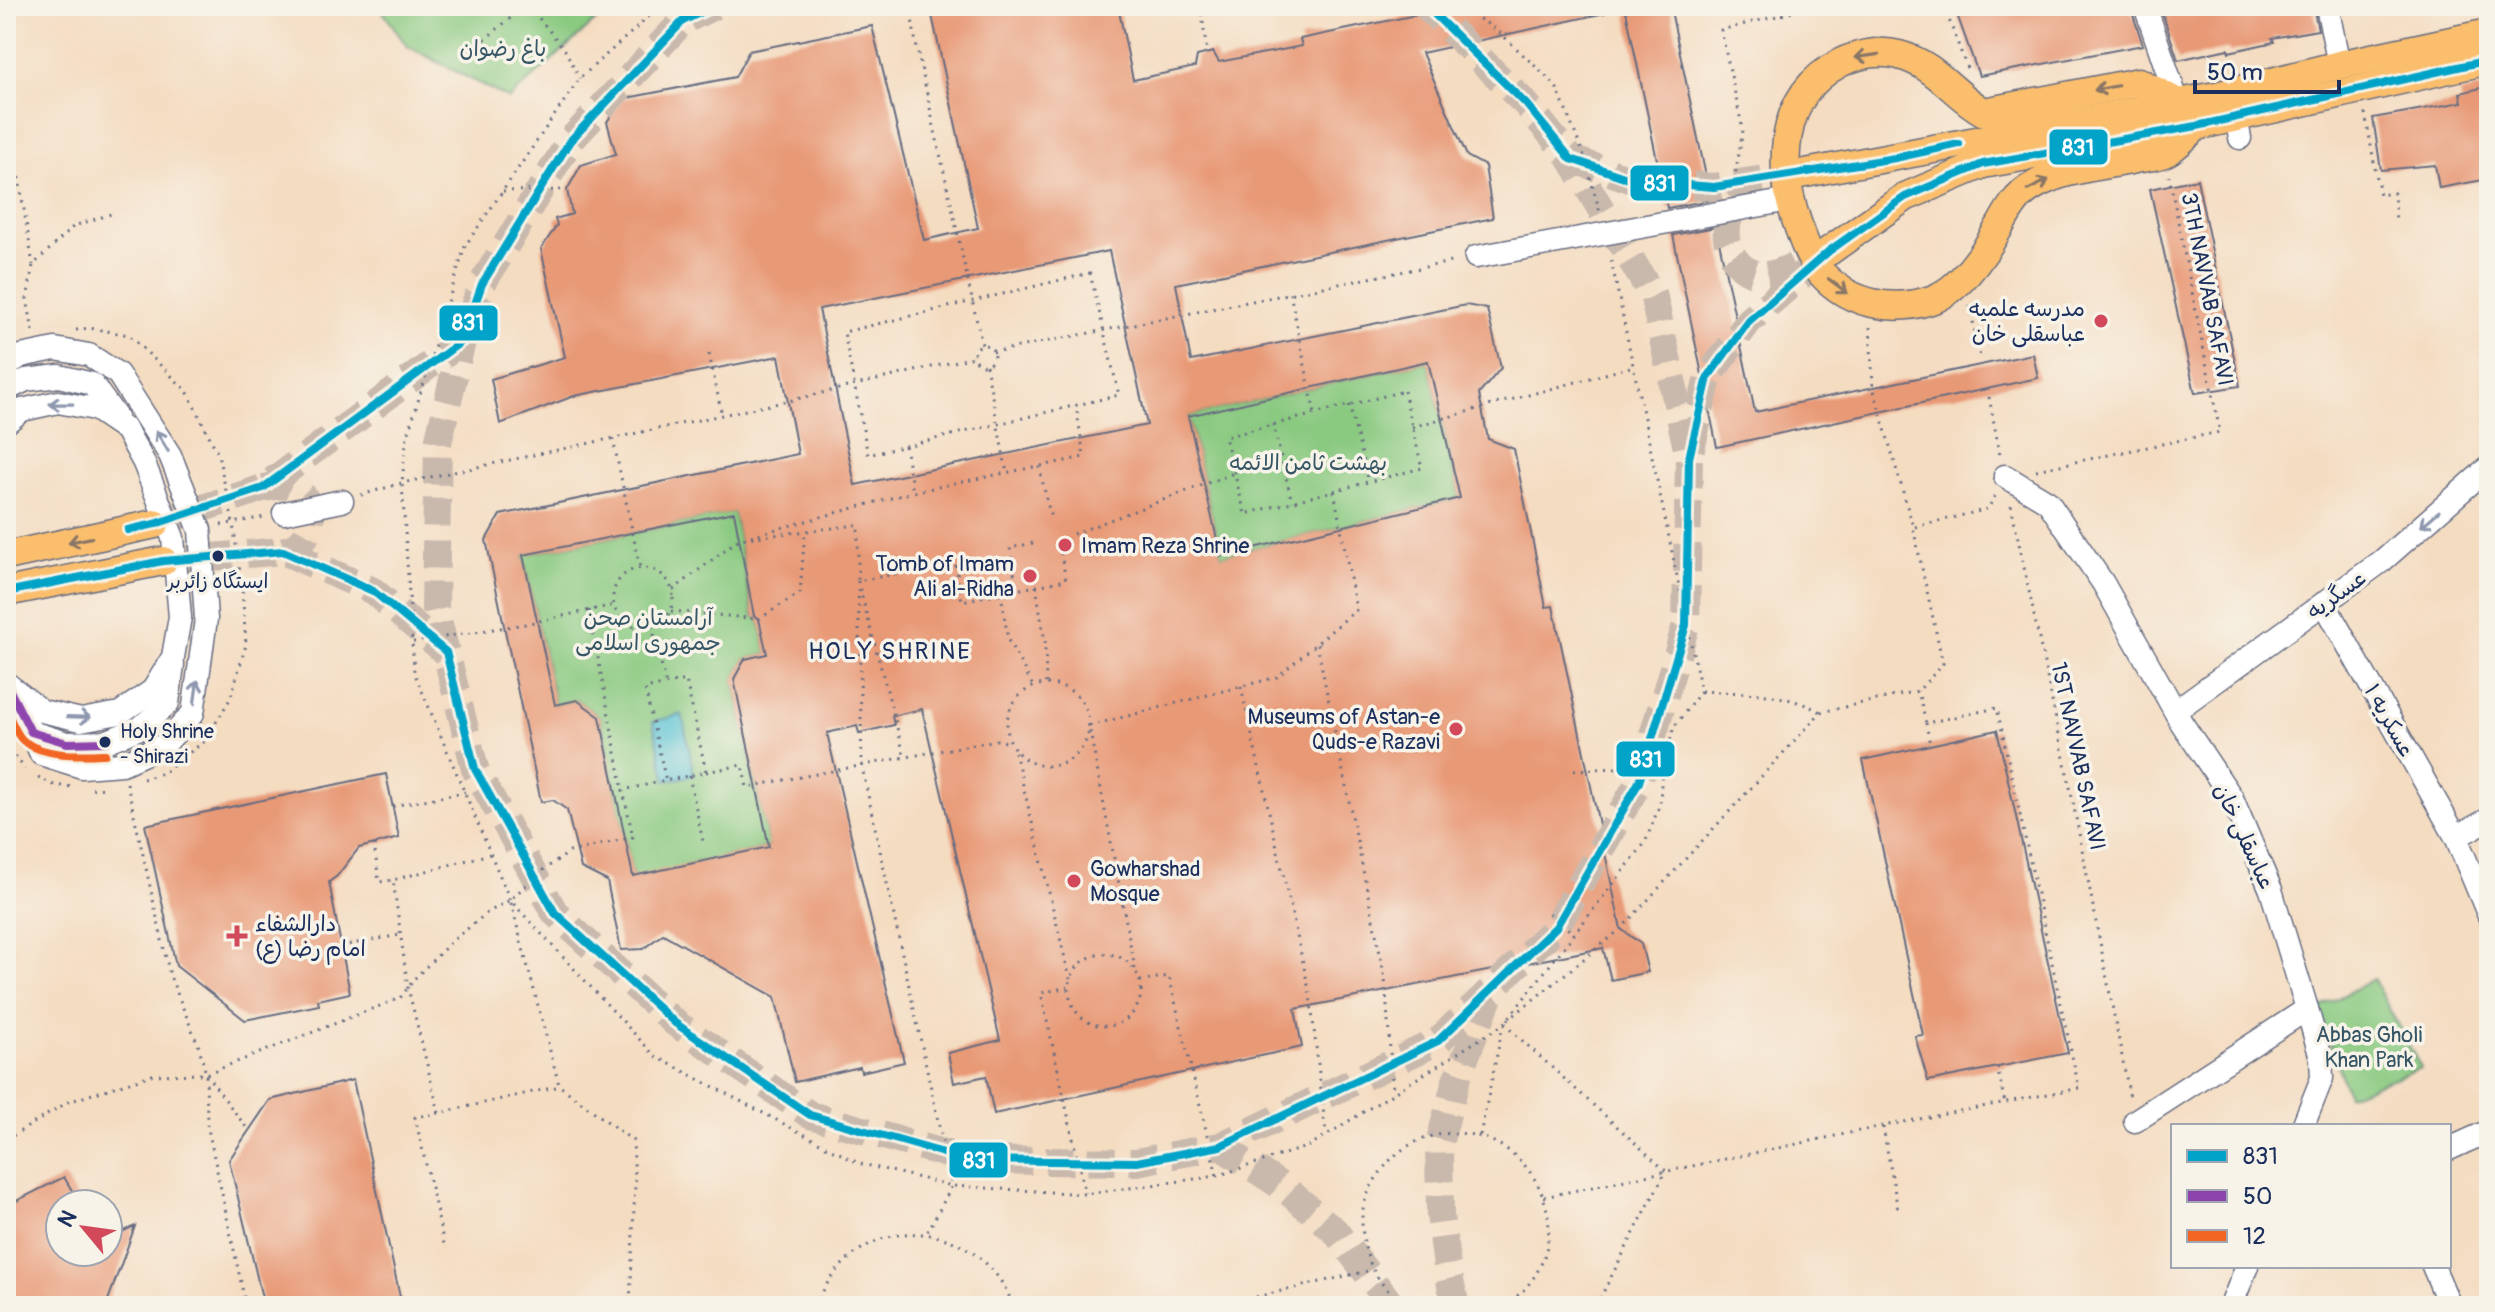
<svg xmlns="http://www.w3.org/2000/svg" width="2495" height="1312" font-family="Pangolin,'Playpen Sans Arabic',sans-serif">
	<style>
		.green { fill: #89c980; stroke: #527c6f; stroke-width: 2 }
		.water { fill: #5ac4d6; stroke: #3a7a9a; stroke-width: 2 }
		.building { fill: #e89976; fill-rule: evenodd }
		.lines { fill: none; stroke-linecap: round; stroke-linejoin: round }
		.major-tunnel { stroke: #c9b9ad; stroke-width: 28; stroke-dasharray: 28 14; stroke-linecap: butt }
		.minor-casing { stroke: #676c81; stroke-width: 25 }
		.major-casing { stroke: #676c81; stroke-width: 31 }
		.path { stroke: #676c81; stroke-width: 3; stroke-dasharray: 2 6; stroke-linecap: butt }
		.minor { stroke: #fff; stroke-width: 22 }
		.major { stroke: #fabe6d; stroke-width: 28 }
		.bus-1-casing { stroke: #f7f3e8; stroke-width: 14 }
		.bus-2-casing { stroke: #f7f3e8; stroke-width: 14 }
		.bus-3-casing { stroke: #f7f3e8; stroke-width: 14 }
		.bus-1 { stroke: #01a3c8; stroke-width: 8 }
		.bus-2 { stroke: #8e44ad; stroke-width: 8 }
		.bus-3 { stroke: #f26522; stroke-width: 8 }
		.oneway { stroke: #8a7666 }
		.oneway2 { stroke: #8d97ae }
		.poi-dot { fill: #d1495b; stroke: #f7f3e8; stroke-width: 3 }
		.bus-dot { fill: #1b2f5e; stroke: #f7f3e8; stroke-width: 3 }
		.labels { text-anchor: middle; stroke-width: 7; stroke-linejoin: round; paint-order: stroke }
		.bus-label { font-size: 20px; fill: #1b2f5e; stroke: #f7f3e8 }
		.park-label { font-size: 22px; fill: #365666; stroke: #f7f3e8 }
		.street-label { font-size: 22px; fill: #1b2f5e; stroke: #f7f3e8 }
		.poi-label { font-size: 22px; fill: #1b2f5e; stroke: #f7f3e8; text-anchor: end }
		.neighbourhood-label { font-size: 24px; letter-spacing: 2px; fill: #1b2f5e; stroke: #f7f3e8 }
		.line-badge { stroke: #f7f3e8; stroke-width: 3 }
		.badge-label { font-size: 22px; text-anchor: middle; font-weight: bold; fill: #fff }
	</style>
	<rect width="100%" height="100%" fill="#f7f3e8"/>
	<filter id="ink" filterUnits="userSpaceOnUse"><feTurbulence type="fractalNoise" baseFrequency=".0125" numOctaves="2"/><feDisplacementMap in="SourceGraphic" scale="16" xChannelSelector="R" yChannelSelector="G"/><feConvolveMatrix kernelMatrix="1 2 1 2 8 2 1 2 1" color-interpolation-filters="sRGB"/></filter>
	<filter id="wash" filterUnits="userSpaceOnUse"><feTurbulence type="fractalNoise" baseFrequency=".006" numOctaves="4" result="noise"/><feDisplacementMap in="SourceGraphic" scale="32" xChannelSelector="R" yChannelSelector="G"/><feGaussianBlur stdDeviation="1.8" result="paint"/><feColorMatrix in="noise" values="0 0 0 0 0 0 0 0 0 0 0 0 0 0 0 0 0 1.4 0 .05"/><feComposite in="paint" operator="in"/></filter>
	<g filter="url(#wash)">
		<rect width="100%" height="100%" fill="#f4dcc1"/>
		<g class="green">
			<polygon points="379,6 612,6 509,99 407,46"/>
			<polygon points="1428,361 1460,498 1221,556 1188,416"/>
			<polygon points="734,512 753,616 759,619 767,654 745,659 734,680 769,847 633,877 600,717 577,700 555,705 523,555"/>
			<polygon points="2373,979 2421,1068 2348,1095 2318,1009"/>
		</g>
		<polygon class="water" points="682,714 694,775 666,781 653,722"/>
		<g id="blocks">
			<g class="building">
				<path d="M930 6H1118L1133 80 1195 67 1197 56 1213 52 1219 62 1302 46 1300 39 1459 6H1604L1605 13 1422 53 1467 156 1485 166 1493 218 1176 284 1191 361 1466 305 1487 309 1501 368 1479 394 1488 439 1514 449 1546 607 1553 606 1621 929 1641 944 1648 972 1611 980 1603 948 1295 1009 1302 1047 994 1114 986 1076 954 1083 948 1053 1000 1040 922 709 892 716 894 725 859 733 857 726 827 733 904 1062 861 1072 860 1067 795 1082 775 997 663 934 643 949 621 950 607 881 581 868 567 810 553 800 541 802 486 540 500 515 798 454 779 356 574 396 500 424 491 379 565 357 541 249 557 225 555 219 572 214 567 190 581 165 616 154 607 122 622 99 735 77 749 51 872 26 924 240 978 228ZM1109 251 1147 425 855 485 819 309ZM1428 361 1460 498 1221 556 1188 416ZM734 512 754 616 759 619 767 654 745 659 734 679 769 847 633 876 600 717 577 700 555 705 523 555Z"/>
				<polygon points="1625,6 1670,6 1711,200 1667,208"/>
				<polygon points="1954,6 2130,6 2143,45 1979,76"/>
				<polygon points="2160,6 2313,6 2318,30 2272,38 2274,42 2229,52 2228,49 2178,60"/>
				<polygon points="2489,86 2489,179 2439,188 2435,165 2381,170 2373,118 2462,102 2460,93"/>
				<polygon points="2197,179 2240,386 2195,393 2150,189"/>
				<polygon points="1716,227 1755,412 2033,354 2038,378 1717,447 1673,235"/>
				<polygon points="1997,730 2068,1053 1928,1081 1915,1036 1923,1035 1863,760"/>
				<polygon points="386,774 399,838 359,848 337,876 329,882 350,993 318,1000 319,1005 245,1020 176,966 145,825"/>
				<polygon points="353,1080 402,1306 264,1306 229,1160 270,1100"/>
				<polygon points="64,1177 80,1204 60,1204 60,1252 108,1252 108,1238 135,1226 106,1306 6,1306 6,1206"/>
			</g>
		</g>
	</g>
	<g filter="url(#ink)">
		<use href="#blocks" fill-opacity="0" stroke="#676c81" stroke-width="2"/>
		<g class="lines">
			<g class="major-tunnel">
				<polyline points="714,6 683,21 570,141 482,284 462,341 438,443 435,608 475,769 555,913 675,1023 810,1115 968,1160 1137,1162 1220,1146 1438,1041 1556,927 1639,782 1686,625 1689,458 1654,298 1571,159 1526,104 1426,6"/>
				<polyline points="1571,159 1636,181 1714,187 1764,179"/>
				<path d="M1800 174C1783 181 1757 186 1743 197 1718 216 1722 262 1753 273 1770 280 1791 267 1806 260"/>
				<polyline points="1691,449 1708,377 1749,321 1829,251"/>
				<path d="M263 488C270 487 282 484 288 486 313 494 318 525 300 543 296 547 288 549 283 551"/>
				<polyline points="155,524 263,488 462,341"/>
				<polyline points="163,561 283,551 373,591 446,652"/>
				<polyline points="1220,1146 1283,1187 1335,1231 1392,1306"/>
				<polyline points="1456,1306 1448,1273 1440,1215 1439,1144 1456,1081 1489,997"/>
			</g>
			<defs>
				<g id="minor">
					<polyline points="2145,6 2178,103"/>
					<polyline points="2327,6 2339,65"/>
					<polyline points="2236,118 2240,138"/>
					<polyline points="1476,257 1789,200"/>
					<polyline points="6,366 21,356 55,349 89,355 118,374 170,455 200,530 206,619 193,713 164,745 122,764 82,767 41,754 31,732"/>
					<polyline points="6,390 26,380 59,376 92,384 116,417"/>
					<polyline points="6,423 22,410 58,402 95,409 126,430 144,463 173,538 180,617 173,657 153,690 120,713 81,720 42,711 6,683"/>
					<polyline points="2005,476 2048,502 2103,583 2181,722 2232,798 2271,890 2307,1009 2135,1121"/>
					<polyline points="284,513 342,501"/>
					<polyline points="2324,603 2456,837 2489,916"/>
					<polyline points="2175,711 2382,561 2489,467"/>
					<polyline points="28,725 31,732 67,743 105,742 140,728 168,703 173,664"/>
					<polyline points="2456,837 2489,819"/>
					<polyline points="2303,1126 2322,1078 2321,1058 2307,1009"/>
					<polyline points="2449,1149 2489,1131"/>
					<polyline points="2433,1266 2450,1306"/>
					<polyline points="2231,1306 2247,1266"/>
				</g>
				<g id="major">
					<path d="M2178 103 2139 82 1984 112C1952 94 1937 65 1899 55 1880 50 1858 54 1840 63 1777 96 1777 169 1799 228 1805 245 1812 264 1824 276 1852 305 1894 312 1931 300 1959 291 1983 255 1997 231 2006 216 2014 198 2030 188 2059 169 2101 166 2135 159 2144 157 2156 157 2164 153 2176 148 2187 134 2197 126"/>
					<polyline points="1800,174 2216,96 2339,65 2489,33"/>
					<polyline points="1829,251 1905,197 1983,164 2197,126 2489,60"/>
					<polyline points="6,556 155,524"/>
					<polyline points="6,592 163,561"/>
				</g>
			</defs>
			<use href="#minor" class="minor-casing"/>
			<use href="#major" class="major-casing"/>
			<g class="path">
				<polyline points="529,6 565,50 580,78"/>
				<polyline points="645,6 651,13"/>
				<polyline points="661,6 580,78 465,246 406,441 402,483 414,672 510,900 655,1056 858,1163 952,1186 1085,1194 1217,1176 1309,1146 1504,1024 1645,843 1660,804 1662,766 1674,727 1701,691 1610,255"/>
				<polyline points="910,6 916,44 982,345"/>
				<polyline points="1201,6 1207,54"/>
				<polyline points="1459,6 1497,30 1556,86 1583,153 1600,212"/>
				<polyline points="1944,6 1968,71"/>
				<polyline points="472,50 525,6"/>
				<polyline points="6,98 33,265"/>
				<polyline points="2365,113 2380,195 2394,193 2396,222"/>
				<polyline points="1733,188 1743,130 1721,30 1817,6"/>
				<polyline points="503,191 567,190"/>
				<polygon points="1090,273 1119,395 868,455 844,332"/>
				<polyline points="1290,293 1315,414"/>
				<polyline points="1970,306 1980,357"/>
				<polyline points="76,330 89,328 129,335 187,391 218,454 233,523 242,588 246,645 230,699 205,741 181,759"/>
				<polyline points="33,331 27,299 33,265 74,226 114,213"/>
				<circle cx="984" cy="355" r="10"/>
				<polyline points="993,352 1456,261"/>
				<polyline points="709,354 722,415"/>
				<polyline points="986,365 1007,473"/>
				<polygon points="1404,391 1422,468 1245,514 1225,437"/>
				<polyline points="1989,397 2000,455"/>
				<polyline points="1349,405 1369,482"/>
				<polyline points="1273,424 1292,502"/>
				<polyline points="1412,427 1634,366"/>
				<polyline points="613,439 640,568"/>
				<polyline points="905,446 913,492 1039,466 1051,519"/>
				<polyline points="1041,466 1084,457 1076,405"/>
				<polyline points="2036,470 2220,432 2169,176"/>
				<polyline points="361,495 402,483 788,401 974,357"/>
				<polyline points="2011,505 2071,792 2130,1098"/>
				<polyline points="221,525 265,517"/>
				<polyline points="1915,527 1988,509 1996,494"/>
				<polyline points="1073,534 1234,473"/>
				<polyline points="751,536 913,492"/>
				<circle cx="643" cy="598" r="30"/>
				<polyline points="858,581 862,767 952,1186 927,1233"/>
				<polyline points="1036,586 1045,642 1046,684"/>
				<polyline points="860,589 905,758"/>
				<polyline points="673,590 739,539 858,525 858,581 955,563 962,601 1066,580 1061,554"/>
				<polyline points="1017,590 1010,548 1038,542"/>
				<polyline points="1001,593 1008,640 1033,686"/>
				<polyline points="589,610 623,790"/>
				<polyline points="671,611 759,619 800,593 805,531"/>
				<polyline points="652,626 666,685"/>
				<polyline points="413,642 525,624 614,605"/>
				<polyline points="1317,644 1385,978 1393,1093"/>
				<circle cx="1048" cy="725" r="41"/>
				<polyline points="1241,687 1310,994 1326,1134"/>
				<path d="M1701 691C1747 694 1778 690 1821 712"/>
				<polyline points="1926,723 1930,745"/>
				<polyline points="6,743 25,769"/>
				<polyline points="1015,752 1070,979"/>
				<polyline points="1574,770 1662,766"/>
				<polyline points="706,772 742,765 747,787 997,740 1011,743"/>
				<polyline points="689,776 704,846"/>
				<polyline points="38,777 54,785 72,787"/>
				<polyline points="143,779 163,773 175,764"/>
				<polyline points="127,783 170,976 199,1047 206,1074 207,1124 246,1306"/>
				<polyline points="92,789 108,788"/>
				<polyline points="393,806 465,792"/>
				<polyline points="374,844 379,882 393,880"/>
				<polyline points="490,854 393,880 408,988 439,1113 560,1086 633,1141 635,1183 630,1306"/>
				<polyline points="511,903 559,1085"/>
				<polyline points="1549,913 1574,934"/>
				<polyline points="341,946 400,935"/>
				<circle cx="1105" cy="990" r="36"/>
				<polyline points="1135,969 1089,726 1277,677 1356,610 1334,491"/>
				<polyline points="1140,981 1169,976 1217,1176"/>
				<polyline points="1068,987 1041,993 1085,1193"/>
				<polyline points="1508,1020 1621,929 1821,712 1918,691 1943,664 1913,527 1873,387 1870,326"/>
				<polyline points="1504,1024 1666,1171 1596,1306"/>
				<polyline points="1997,1067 2005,1103"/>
				<polyline points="206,1074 249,1131"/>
				<polyline points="439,1113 415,1117 444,1244"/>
				<polyline points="1883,1127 1898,1210"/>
				<polyline points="1480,1135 1503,1026"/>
				<polyline points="6,1140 68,1102 151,1075 206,1074 400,998 416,977 451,942 487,913 510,900 540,872 570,852 633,837 623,790 706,772 686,680 645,689 666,781"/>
				<polyline points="1544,1197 1883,1126 2079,1088 1997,708 1926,723 1918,691"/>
				<path d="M817 1306C823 1286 836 1269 852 1256 908 1210 990 1239 1013 1306"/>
				<polyline points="1217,1306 1372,1270"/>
				<path d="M1407 1306C1375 1285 1362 1256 1362 1218 1363 1197 1374 1179 1387 1164 1398 1150 1416 1140 1433 1136 1518 1115 1584 1217 1528 1285 1522 1293 1513 1299 1505 1306"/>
			</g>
			<use href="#minor" class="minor"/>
			<use href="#major" class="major"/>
			<defs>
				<g id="bus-1">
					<polyline points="1426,6 1526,104 1571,159 1636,181 1714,187 1895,158 1959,144"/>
					<polyline points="128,530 155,524 263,488 462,341 482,284 570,141 683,21 714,6"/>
					<polyline points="6,592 163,561 283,551 373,591 446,652 475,769 555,913 675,1023 810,1115 968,1160 1137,1162 1220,1146 1438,1041 1556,927 1639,782 1686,625 1689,458 1708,377 1749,321 1829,251 1905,197 1983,164 2197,126 2489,60"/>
				</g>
				<polyline id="bus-2" points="6,683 31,732 67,743 105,742"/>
				<path id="bus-3" d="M6 709C11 719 16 736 25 742 46 757 81 755 105 754"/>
			</defs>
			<use href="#bus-1" class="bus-1-casing"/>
			<use href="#bus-2" class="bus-2-casing"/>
			<use href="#bus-3" class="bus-3-casing"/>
			<use href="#bus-1" class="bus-1"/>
			<use href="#bus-2" class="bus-2"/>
			<use href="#bus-3" class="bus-3"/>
		</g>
		<defs><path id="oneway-shaft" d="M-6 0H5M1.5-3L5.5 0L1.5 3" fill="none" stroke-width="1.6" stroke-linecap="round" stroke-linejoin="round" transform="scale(2)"/></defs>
		<g class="oneway">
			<use href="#oneway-shaft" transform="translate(1867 56) rotate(172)"/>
			<use href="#oneway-shaft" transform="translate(2106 88) rotate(169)"/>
			<use href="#oneway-shaft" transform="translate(2038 185) rotate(-27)"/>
			<use href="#oneway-shaft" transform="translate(1838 286) rotate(37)"/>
			<use href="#oneway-shaft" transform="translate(80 540) rotate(168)"/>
		</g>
		<g class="oneway2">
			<use href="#oneway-shaft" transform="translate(61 404) rotate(-179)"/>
			<use href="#oneway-shaft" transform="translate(162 441) rotate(-121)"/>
			<use href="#oneway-shaft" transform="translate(2430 519) rotate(139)"/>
			<use href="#oneway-shaft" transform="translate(196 692) rotate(-82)"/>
			<use href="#oneway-shaft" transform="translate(79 717) rotate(2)"/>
		</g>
	</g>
	<g class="poi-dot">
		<circle cx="2101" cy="321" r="8"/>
		<circle cx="1065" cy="545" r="8"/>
		<circle cx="1030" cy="576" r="8"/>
		<circle cx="1456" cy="729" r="8"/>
		<circle cx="1074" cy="881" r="8"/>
		<path d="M233 924h8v8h8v8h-8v8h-8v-8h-8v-8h8z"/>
	</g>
	<g class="bus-dot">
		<circle cx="218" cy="556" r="7"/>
		<circle cx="105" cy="742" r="7"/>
	</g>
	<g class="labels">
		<g class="bus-label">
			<text x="218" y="588">ایستگاه زائربر</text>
			<text x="120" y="738" text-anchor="start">Holy Shrine<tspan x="120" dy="25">- Shirazi</tspan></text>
		</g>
		<g class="park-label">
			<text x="503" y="56">باغ رضوان</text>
			<text x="1308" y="470">بهشت ثامن الائمه</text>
			<text x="648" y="625">آرامستان صحن<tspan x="648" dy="25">جمهوری اسلامی</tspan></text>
			<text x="2369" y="1042">Abbas Gholi<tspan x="2369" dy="25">Khan Park</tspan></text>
		</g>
		<g class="street-label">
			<text transform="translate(2208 289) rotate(79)" y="8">3TH NAVVAB SAFAVI</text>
			<text transform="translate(2336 594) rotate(-36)" y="8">عسگریه</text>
			<text transform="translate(2390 720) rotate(61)" y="8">عسکریه ۱</text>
			<text transform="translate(2079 756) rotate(78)" y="8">1ST NAVVAB SAFAVI</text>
			<text transform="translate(2245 836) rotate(65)" y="8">عباسقلی خان</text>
		</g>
		<g class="poi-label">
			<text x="2085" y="316">مدرسه علمیه<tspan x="2085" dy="25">عباسقلی خان</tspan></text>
			<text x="1081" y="553" text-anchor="start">Imam Reza Shrine</text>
			<text x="1014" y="571">Tomb of Imam<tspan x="1014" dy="25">Ali al-Ridha</tspan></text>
			<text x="1440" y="724">Museums of Astan-e<tspan x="1440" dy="25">Quds-e Razavi</tspan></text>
			<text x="1090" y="876" text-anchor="start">Gowharshad<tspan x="1090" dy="25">Mosque</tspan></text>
			<text x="255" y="931" text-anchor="start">دارالشفاء<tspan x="255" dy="25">امام رضا (ع)</tspan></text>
		</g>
		<g class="neighbourhood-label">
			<text x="890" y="659">HOLY SHRINE</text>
		</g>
	</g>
	<g class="line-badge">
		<rect x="2048" y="128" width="61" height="38" rx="8" fill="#01a3c8"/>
		<rect x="1629" y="164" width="61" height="38" rx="8" fill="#01a3c8"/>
		<rect x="438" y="304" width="61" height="38" rx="8" fill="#01a3c8"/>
		<rect x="1615" y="740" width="61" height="38" rx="8" fill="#01a3c8"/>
		<rect x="948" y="1141" width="61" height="38" rx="8" fill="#01a3c8"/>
	</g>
	<g class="badge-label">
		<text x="2078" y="155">831</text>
		<text x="1660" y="191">831</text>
		<text x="468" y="330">831</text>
		<text x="1646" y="767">831</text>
		<text x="979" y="1168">831</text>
	</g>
	<rect width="2495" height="1312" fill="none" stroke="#f7f3e8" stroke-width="32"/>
	<rect x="2171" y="1124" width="280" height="144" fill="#f7f3e8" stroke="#9fa5b1" stroke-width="2"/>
	<rect x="2187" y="1150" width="40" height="12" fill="#01a3c8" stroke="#9fa5b1" stroke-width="2"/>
	<text x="2243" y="1164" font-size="24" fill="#1b2f5e">831</text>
	<rect x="2187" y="1190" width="40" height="12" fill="#8e44ad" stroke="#9fa5b1" stroke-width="2"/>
	<text x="2243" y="1204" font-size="24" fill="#1b2f5e">50</text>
	<rect x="2187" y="1230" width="40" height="12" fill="#f26522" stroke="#9fa5b1" stroke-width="2"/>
	<text x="2243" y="1244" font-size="24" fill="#1b2f5e">12</text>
	<g transform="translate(84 1228) rotate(299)"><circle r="38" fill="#f7f3e8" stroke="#9fa5b1" stroke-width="2"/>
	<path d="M0-6L14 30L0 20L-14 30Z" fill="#d1495b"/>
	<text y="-12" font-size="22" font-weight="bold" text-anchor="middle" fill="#1b2f5e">N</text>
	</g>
	<path d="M2195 80v12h144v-12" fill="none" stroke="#1b2f5e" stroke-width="4"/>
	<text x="2207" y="80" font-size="24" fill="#1b2f5e" stroke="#f7f3e8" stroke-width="6" paint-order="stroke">50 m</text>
</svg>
